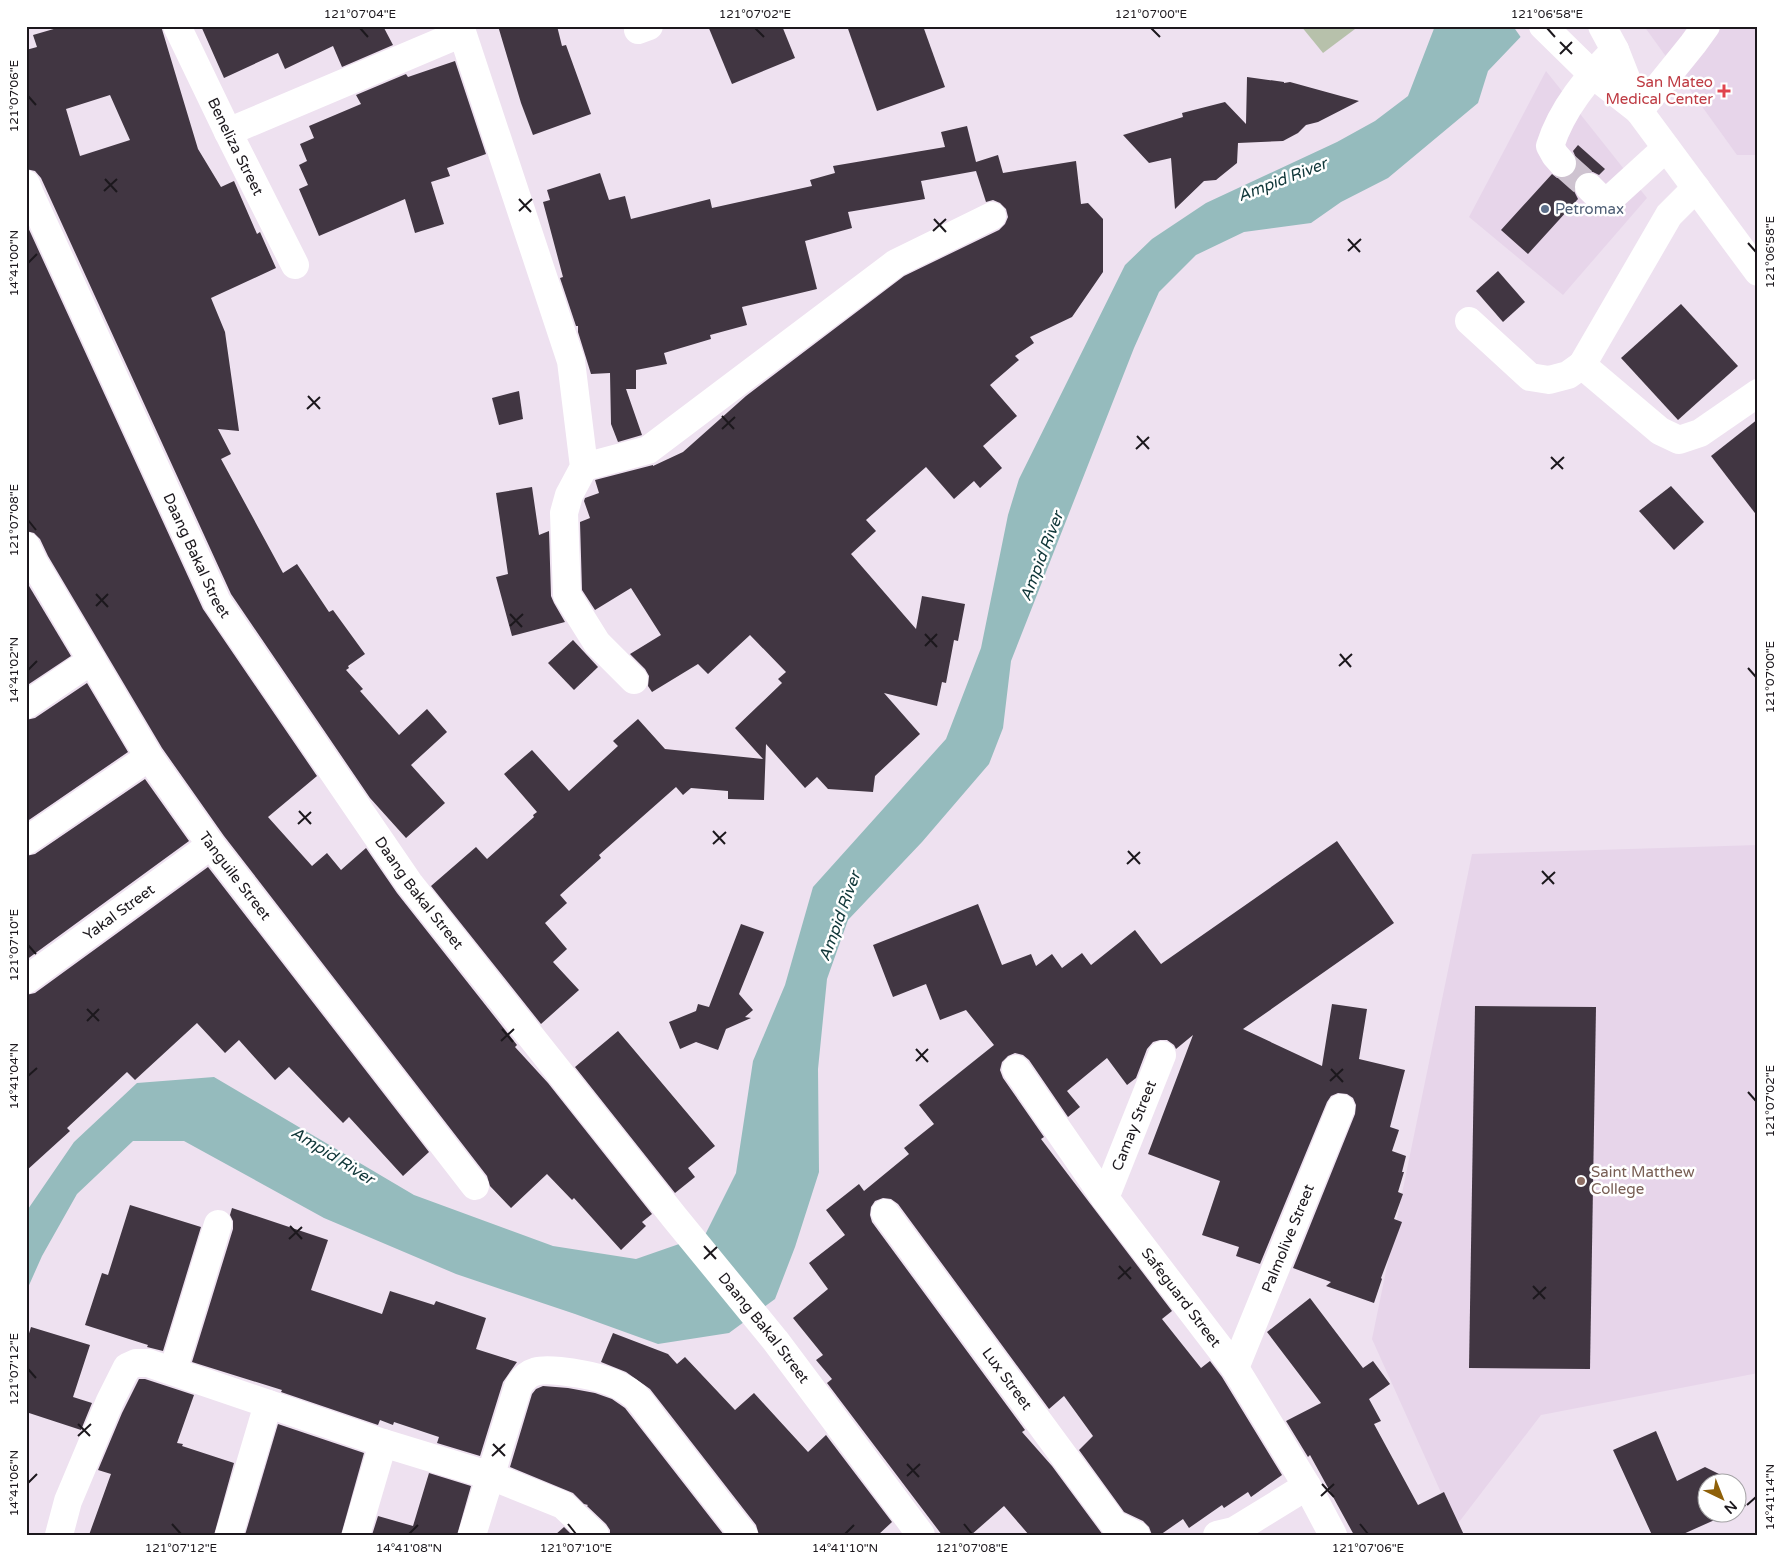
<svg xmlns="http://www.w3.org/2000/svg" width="1784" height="1561" font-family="'Varela Round',sans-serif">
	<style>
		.built { fill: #e7d5ea }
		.green { fill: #b7c1ab }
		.water { fill: #95bbbd }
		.pier { fill: #eee1f0 }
		.building { fill: #413642; fill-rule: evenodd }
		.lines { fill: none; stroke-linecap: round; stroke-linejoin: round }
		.minor-tunnel { stroke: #cec3d0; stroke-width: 28; stroke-dasharray: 28 14; stroke-linecap: butt }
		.minor { stroke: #fff; stroke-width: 28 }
		.major { stroke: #fff; stroke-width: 28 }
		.ticks { fill: none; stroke: #1c181d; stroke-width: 2 }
		.health-dot { fill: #e0444e; stroke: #fff; stroke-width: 2 }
		.service-dot { fill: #5c6f8a; stroke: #fff; stroke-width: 2 }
		.education-dot { fill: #8d6e63; stroke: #fff; stroke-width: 2 }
		.labels { text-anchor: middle; stroke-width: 5; stroke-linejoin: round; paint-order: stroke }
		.health-label { font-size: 15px; fill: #be3a42; stroke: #fff; text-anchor: end }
		.street-label { font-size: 15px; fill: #1c181d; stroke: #fff }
		.service-label { font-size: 15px; fill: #4e5e75; stroke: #fff; text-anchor: start }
		.education-label { font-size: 15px; fill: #785e54; stroke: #fff; text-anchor: start }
		.water-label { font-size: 16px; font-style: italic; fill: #0f3638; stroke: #fff }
		.neatline { fill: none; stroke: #1c181d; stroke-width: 2 }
		.ticks-label { font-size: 12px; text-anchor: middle; fill: #1c181d }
	</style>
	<rect width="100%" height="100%" fill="#eee1f0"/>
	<g class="built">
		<polygon points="1644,26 1758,26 1758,155 1737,155"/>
		<polygon points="1546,71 1647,198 1563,295 1469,217"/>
		<polygon points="1758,845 1758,1373 1541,1415 1456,1526 1372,1339 1472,854"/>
	</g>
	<polygon class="green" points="1301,26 1359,26 1323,53"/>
	<polygon class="water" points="1435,26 1531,26 1488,71 1478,103 1388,178 1341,202 1311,223 1244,232 1196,255 1159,292 1134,348 1011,661 1003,728 989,764 922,842 848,920 827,979 818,1069 819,1172 795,1247 775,1299 729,1333 658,1344 575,1314 456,1274 324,1218 184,1141 133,1141 77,1194 42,1256 26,1292 26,1212 74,1142 137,1083 214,1077 414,1195 553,1246 636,1259 705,1235 736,1173 753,1061 785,985 813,887 946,739 981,648 1008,515 1019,479 1125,265 1152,239 1206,203 1337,142 1375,121 1408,96"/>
	<polygon class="pier" points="1513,26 1533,26 1522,39"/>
	<g class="building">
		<path d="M64 26H161L198 149 221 187 234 181 257 234 260 232 276 268 211 298 225 332 239 431 218 429 231 454 221 459 283 573 297 564 329 612 333 610 365 654 348 666 349 668 346 670 363 689 360 691 399 735 427 709 447 732 411 765 445 803 406 838 370 798 231 594 41 178 35 171 26 169V50L37 47 33 35ZM110 95 130 140 80 156 66 109Z"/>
		<polygon points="201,26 383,26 393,45 342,67 333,46 285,69 278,53 224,78"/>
		<polygon points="498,26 557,26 562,46 566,45 591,114 533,135 521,103"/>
		<polygon points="708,26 782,26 795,58 732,84"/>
		<polygon points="847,26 923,26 945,87 877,111"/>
		<polygon points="455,61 486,154 447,168 450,176 431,182 444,224 415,233 405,199 319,236 299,189 308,185 299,165 307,161 300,144 314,138 309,126 361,104 356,95 406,74 408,77"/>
		<polygon points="1247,77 1284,82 1284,83 1290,82 1359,101 1318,122 1306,125 1298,133 1283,141 1238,143 1237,163 1216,180 1204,181 1175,209 1171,158 1149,163 1123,135 1183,117 1182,113 1225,102 1246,124"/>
		<polygon points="967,126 976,162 998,155 1003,173 1076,161 1081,204 1088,203 1103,219 1103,272 1072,317 1030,337 1034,343 1015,356 1019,360 990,385 1017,416 983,446 1002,468 980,488 974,481 954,499 926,467 866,520 876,531 851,554 916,629 922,596 965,604 958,641 954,640 946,683 942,682 937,706 884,693 920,734 875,776 873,792 828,789 817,777 805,788 766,744 764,800 728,799 728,791 691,788 683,795 676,787 599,855 601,858 560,895 567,903 545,923 567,949 553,962 579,990 541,1024 431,886 476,847 487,859 534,817 533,815 537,812 504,774 532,750 569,791 618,746 613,741 638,719 665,749 763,759 735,728 782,683 778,679 786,672 750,635 708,674 698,664 652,692 648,686 649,676 645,669 630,654 661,635 631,588 595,610 582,590 580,522 590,518 584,501 585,498 599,493 595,480 653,465 653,466 683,452 746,396 904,276 999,230 1005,224 1008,217 1006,209 1000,203 993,200 986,202 976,171 921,181 925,199 848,212 852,228 805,241 817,289 742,307 747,325 710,335 711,339 664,353 667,364 636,370 636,389 626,389 642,435 618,442 611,424 610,373 591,374 578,332 578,326 576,326 560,278 563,277 543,202 550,200 547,190 600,173 609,200 625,196 631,219 710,199 712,208 812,186 810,180 835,173 833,166 945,147 941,132"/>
		<polygon points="1578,145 1605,169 1599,175 1593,172 1585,172 1578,176 1574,183 1574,191 1578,199 1528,254 1501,230 1552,174 1557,178 1565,178 1573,174 1577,168 1577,160 1573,151"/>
		<polygon points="26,223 203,609 317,776 268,817 312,866 327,853 341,870 366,848 397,893 517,1045 515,1047 548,1083 652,1214 642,1222 646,1226 621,1250 574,1198 572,1200 547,1174 511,1208 490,1186 487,1176 224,836 162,748 48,556 40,539 34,533 26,531"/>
		<polygon points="1498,271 1525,302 1503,322 1476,291"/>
		<polygon points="1681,304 1738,366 1678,420 1621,358"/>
		<polygon points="519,391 523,419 499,425 492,398"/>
		<polygon points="1758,419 1758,517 1711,456"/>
		<polygon points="1671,486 1704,522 1674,550 1639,511"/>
		<polygon points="532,487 539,535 549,531 551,596 554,603 565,622 512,636 496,577 508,574 496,493"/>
		<polygon points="26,581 71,656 26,686"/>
		<polygon points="573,640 598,667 574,690 548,663"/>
		<polygon points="87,683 128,752 26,822 26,720 35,718"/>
		<polygon points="145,779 189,841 26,960 26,856 35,854"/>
		<polygon points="1337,841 1394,923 1243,1029 1322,1066 1332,1004 1367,1009 1359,1059 1405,1070 1390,1127 1399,1130 1392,1151 1406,1156 1402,1172 1404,1172 1398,1192 1403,1194 1394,1219 1402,1222 1381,1278 1382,1279 1374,1303 1326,1286 1331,1282 1293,1268 1355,1114 1356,1105 1353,1098 1347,1094 1338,1093 1331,1096 1327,1102 1260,1264 1236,1256 1239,1247 1202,1235 1220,1181 1148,1154 1193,1035 1176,1049 1174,1045 1167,1040 1160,1040 1153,1042 1147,1049 1136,1078 1127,1085 1107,1058 1067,1091 1080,1107 1068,1117 1029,1060 1023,1055 1015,1053 1008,1056 1002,1062 1000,1070 1003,1078 1044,1137 1041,1139 1172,1311 1162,1319 1201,1368 1210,1361 1222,1377 1282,1475 1251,1497 1248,1492 1224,1508 1222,1505 1189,1528 1183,1519 1160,1535 1152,1535 1149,1527 1143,1521 1124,1512 1079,1450 1093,1436 1064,1396 1049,1409 898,1204 891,1199 883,1198 875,1201 871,1207 870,1215 872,1222 1025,1430 1022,1432 1052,1466 1103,1535 1029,1535 1004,1506 971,1535 942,1535 827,1383 832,1379 816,1360 823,1355 793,1318 828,1289 809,1263 845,1235 826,1210 859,1184 864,1191 909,1154 904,1148 934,1124 919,1105 994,1045 966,1010 940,1020 926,984 893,997 873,945 978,904 1002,965 1031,954 1036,966 1052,954 1062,968 1082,953 1091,965 1135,930 1161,964"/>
		<polygon points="208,867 429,1152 403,1176 349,1117 343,1123 289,1067 275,1080 239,1040 225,1053 197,1023 135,1080 127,1072 67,1128 70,1131 26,1171 26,995 35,993"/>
		<polygon points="741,924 764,932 739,994 753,1010 745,1017 751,1018 726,1029 718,1050 696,1042 680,1049 669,1022 696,1011 698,1004 709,1007"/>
		<polygon points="1475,1006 1596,1007 1590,1369 1469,1368"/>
		<polygon points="618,1031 715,1146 688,1168 695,1177 675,1193 575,1067"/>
		<polygon points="130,1205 201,1227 163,1351 147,1347 148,1345 85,1325 102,1273 108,1275"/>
		<polygon points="232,1208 328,1240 311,1290 382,1314 390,1291 434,1305 436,1301 486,1318 476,1349 517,1362 503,1382 480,1456 437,1443 439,1437 394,1422 393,1425 380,1420 378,1425 281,1392 282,1390 192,1362 233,1229 233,1221 230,1215"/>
		<polygon points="1310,1298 1363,1368 1373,1361 1390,1384 1369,1399 1381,1421 1374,1424 1418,1505 1444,1492 1464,1535 1354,1535 1310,1455 1308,1457 1286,1421 1321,1403 1267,1332"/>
		<polygon points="31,1327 90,1345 73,1397 92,1403 81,1430 26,1412 26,1343"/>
		<polygon points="613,1333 668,1354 677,1364 685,1357 735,1410 754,1393 808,1452 826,1435 892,1522 878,1535 759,1535 756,1525 650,1389 626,1372 601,1362"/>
		<polygon points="139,1379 145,1379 194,1395 177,1443 183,1444 182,1446 234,1463 214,1535 89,1535 111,1474 98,1470 122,1413"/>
		<polygon points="543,1386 568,1388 595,1393 612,1399 625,1408 724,1535 610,1535 610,1530 606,1524 587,1506 588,1505 584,1504 573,1493 510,1467 532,1394 536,1389"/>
		<polygon points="278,1424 364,1453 341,1535 245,1535"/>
		<polygon points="1656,1431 1677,1481 1705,1467 1733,1481 1734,1484 1706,1484 1706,1514 1728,1514 1681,1535 1652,1535 1613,1450"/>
		<polygon points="429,1473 471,1486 457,1535 372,1535 378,1516 413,1526"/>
		<polygon points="1736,1488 1746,1506 1736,1510"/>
		<polygon points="564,1527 572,1535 555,1535"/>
	</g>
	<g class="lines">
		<polyline class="minor-tunnel" points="1562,163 1589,187"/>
		<g class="minor">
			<path id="s1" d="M177 26 228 132 295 265"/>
			<polyline points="460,26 571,361 584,467 569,495 564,513 567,595 597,643 634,680"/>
			<polyline points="638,30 649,26"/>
			<polyline points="1639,111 1693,44 1706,26"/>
			<polyline points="228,132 462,33"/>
			<path d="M1562 163 1555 155 1550 146C1562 108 1588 78 1615 50"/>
			<path id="s2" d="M26 184 30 194 217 602 409 883 675 1218 775 1340 921 1535"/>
			<polyline points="1589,187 1601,199 1609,200 1666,148"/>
			<polyline points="1696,188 1669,215 1582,365 1660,431 1679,440 1700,433 1758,393"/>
			<polyline points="1469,321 1530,377 1549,380 1568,375 1582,365"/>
			<polyline points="584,467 648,450 896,263 992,216"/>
			<path id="s3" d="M26 546 34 563 149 757 211 845 475 1186"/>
			<polyline points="26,705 92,660"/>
			<polyline points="26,841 149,757"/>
			<path id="s4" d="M26 980 211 845"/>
			<path id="s5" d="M1016 1069 1105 1198 1235 1368 1307 1486 1333 1535"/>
			<path id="s6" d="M1105 1198 1162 1055"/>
			<path id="s7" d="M885 1213 1114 1524 1136 1535"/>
			<path id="s8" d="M1235 1368 1341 1108"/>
			<polyline points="173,1371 218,1224"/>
			<polyline points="59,1535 68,1501 110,1401 127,1367 136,1363 148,1363 383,1443 491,1476 563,1505 595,1535"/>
			<polyline points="229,1535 268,1404"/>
			<polyline points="356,1535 383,1443"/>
			<path d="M472 1535 518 1387C528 1369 541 1369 560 1371 586 1374 615 1379 635 1396 642 1402 654 1421 661 1429 689 1464 716 1500 744 1535"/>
			<polyline points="1217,1535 1234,1531 1307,1486"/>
		</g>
		<g class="major">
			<polyline points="1543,26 1592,74 1638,110"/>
			<polyline points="1602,26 1615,50 1639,111 1758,272"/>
		</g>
	</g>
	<path class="ticks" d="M360 28 368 37M755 28 764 37M1151 28 1160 37M1547 28 1555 37M1560 42 1572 54M1560 54 1572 42M28 96 36 105M105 179 117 192M104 191 117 179M519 199 531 212M519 211 532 199M934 219 946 232M933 231 946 219M1348 239 1360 252M1748 243 1756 252M1348 251 1361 239M28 263 37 254M308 396 320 409M307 409 320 397M722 416 734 429M722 429 735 417M1137 436 1149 449M1136 449 1149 437M1551 457 1563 469M1551 469 1564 457M28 520 36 530M96 594 108 607M96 606 108 594M510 614 522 627M510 626 523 614M925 634 937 647M925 646 937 634M1340 654 1351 667M1339 666 1352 654M1748 668 1756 677M28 670 37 661M299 811 311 824M298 824 311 812M713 831 725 844M713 844 726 832M1128 851 1140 864M1127 864 1140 852M1542 871 1554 884M1542 884 1555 872M28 945 36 954M87 1009 99 1021M87 1021 99 1009M502 1029 513 1042M501 1041 514 1029M916 1049 928 1062M916 1061 928 1049M1331 1069 1343 1082M28 1076 37 1068M1330 1081 1343 1069M1748 1092 1756 1101M290 1226 302 1239M289 1239 302 1227M704 1246 716 1259M704 1259 717 1247M1119 1266 1131 1279M1118 1279 1131 1267M1533 1286 1545 1299M1533 1299 1546 1287M28 1369 36 1378M78 1424 90 1436M78 1436 91 1424M493 1444 505 1456M492 1456 505 1444M907 1464 919 1477M907 1476 920 1464M28 1483 37 1474M1322 1484 1334 1497M1321 1496 1334 1484M1747 1505 1756 1497M172 1524 181 1534M568 1524 576 1534M964 1524 972 1534M1360 1524 1368 1534M409 1534 418 1525M845 1534 854 1525"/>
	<path class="health-dot" d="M1721.5 83.5h5v5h5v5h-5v5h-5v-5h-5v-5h5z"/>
	<circle class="service-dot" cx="1545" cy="209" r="5"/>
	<circle class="education-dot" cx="1581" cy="1181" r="5"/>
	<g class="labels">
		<g class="health-label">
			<text x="1713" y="87">San Mateo<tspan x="1713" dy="17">Medical Center</tspan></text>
		</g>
		<g class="street-label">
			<text dy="5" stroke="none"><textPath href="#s1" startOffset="134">Beneliza Street</textPath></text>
			<text dy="5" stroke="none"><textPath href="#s2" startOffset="409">Daang Bakal Street</textPath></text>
			<text dy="5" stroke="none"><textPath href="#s3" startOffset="391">Tanguile Street</textPath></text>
			<text dy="5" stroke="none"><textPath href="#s2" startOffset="814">Daang Bakal Street</textPath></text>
			<text dy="5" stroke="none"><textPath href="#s4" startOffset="115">Yakal Street</textPath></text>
			<text dy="5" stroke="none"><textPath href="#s6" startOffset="78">Camay Street</textPath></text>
			<text dy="5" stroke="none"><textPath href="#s8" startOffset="140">Palmolive Street</textPath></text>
			<text dy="5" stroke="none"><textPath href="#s5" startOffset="282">Safeguard Street</textPath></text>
			<text dy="5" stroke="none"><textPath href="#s2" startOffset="1369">Daang Bakal Street</textPath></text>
			<text dy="5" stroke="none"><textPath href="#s7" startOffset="206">Lux Street</textPath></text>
		</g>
		<g class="service-label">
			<text x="1555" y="214">Petromax</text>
		</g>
		<g class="education-label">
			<text x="1591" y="1177">Saint Matthew<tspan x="1591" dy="17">College</tspan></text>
		</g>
		<g class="water-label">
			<text transform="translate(1282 179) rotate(-21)" y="6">Ampid River</text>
			<text transform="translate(1041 556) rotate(-69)" y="6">Ampid River</text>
			<text transform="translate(839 916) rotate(-70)" y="6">Ampid River</text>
			<text transform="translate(333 1155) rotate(32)" y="6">Ampid River</text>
		</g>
	</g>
	<rect width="1784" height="1561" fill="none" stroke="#ffffff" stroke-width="55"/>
	<g transform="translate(1722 1498) rotate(137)"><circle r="24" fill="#ffffff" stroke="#a4a3a5"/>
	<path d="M0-4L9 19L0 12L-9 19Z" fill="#8f6009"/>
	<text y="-8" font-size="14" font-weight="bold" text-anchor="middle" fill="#1c181d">N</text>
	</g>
	<rect x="28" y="28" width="1728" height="1506" class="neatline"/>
	<g class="ticks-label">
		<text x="360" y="18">121°07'04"E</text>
		<text x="755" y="18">121°07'02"E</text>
		<text x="1151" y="18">121°07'00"E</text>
		<text x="1547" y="18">121°06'58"E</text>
		<text transform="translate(14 96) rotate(-90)" y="4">121°07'06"E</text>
		<text transform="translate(1770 252) rotate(-90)" y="4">121°06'58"E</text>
		<text transform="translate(14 263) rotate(-90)" y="4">14°41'00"N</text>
		<text transform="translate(14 520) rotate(-90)" y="4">121°07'08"E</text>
		<text transform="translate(14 670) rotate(-90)" y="4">14°41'02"N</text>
		<text transform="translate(1770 677) rotate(-90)" y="4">121°07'00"E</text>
		<text transform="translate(14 945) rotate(-90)" y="4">121°07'10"E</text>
		<text transform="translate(14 1076) rotate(-90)" y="4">14°41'04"N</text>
		<text transform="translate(1770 1101) rotate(-90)" y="4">121°07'02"E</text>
		<text transform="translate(14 1369) rotate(-90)" y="4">121°07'12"E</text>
		<text transform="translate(14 1483) rotate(-90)" y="4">14°41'06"N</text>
		<text transform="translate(1770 1497) rotate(-90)" y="4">14°41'14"N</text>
		<text x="181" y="1552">121°07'12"E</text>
		<text x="409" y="1552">14°41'08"N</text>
		<text x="576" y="1552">121°07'10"E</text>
		<text x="845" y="1552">14°41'10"N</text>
		<text x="972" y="1552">121°07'08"E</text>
		<text x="1368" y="1552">121°07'06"E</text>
	</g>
</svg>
